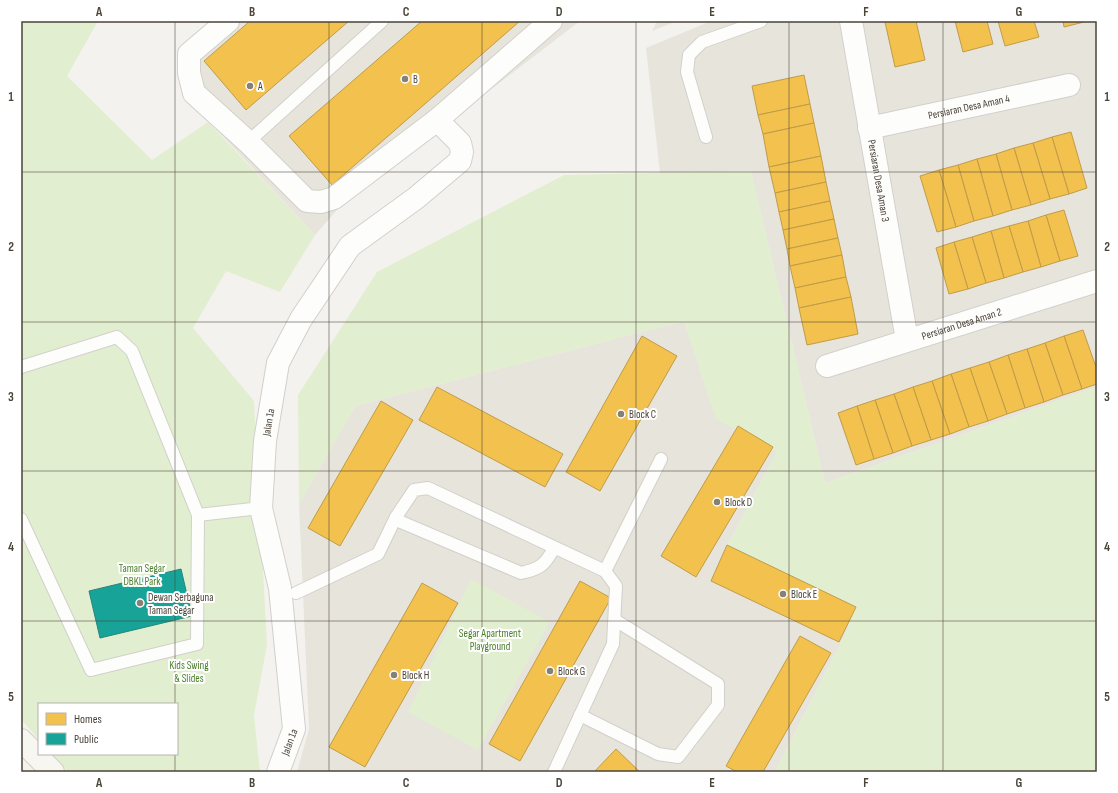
<svg xmlns="http://www.w3.org/2000/svg" width="1118" height="793" font-family="'Sofia Sans Condensed',sans-serif">
	<style>
		.residential { fill: #e7e4dc }
		.green { fill: #e1eecf }
		.homes { fill: #f2c14e; stroke: #c09c48 }
		.public { fill: #17a398; stroke: #27867c }
		.lines { fill: none; stroke-linecap: round; stroke-linejoin: round }
		.lane-casing { stroke: #d2d0cb; stroke-width: 14 }
		.street-casing { stroke: #d2d0cb; stroke-width: 24 }
		.secondary-casing { stroke: #d3cfc5; stroke-width: 24 }
		.lane { stroke: #fdfdfc; stroke-width: 12 }
		.street { stroke: #fdfdfc; stroke-width: 22 }
		.secondary { stroke: #f7f6f1; stroke-width: 22 }
		.grid { fill: none; stroke: #4b4439; stroke-width: 1; stroke-opacity: 0.55 }
		.poi-dot { fill: #868178; stroke: #fff; stroke-width: 1.5 }
		.labels { text-anchor: middle; stroke-width: 4; stroke-linejoin: round; paint-order: stroke }
		.poi-label { font-size: 11px; fill: #4b4439; stroke: #fff; text-anchor: start }
		.street-label { font-size: 11px; fill: #4b4439; stroke: #fff }
		.park-label { font-size: 11px; fill: #4a7f2a; stroke: #fff }
		.neatline { fill: none; stroke: #4b4439; stroke-width: 1.5 }
		.grid-label { font-size: 13px; text-anchor: middle; font-weight: bold; fill: #4b4439 }
	</style>
	<rect width="100%" height="100%" fill="#f4f2ee"/>
	<g class="residential">
		<polygon points="211,21 580,21 344,202 315,235 187,98 178,49"/>
		<polygon points="657,21 677,21 652,31"/>
		<polygon points="711,21 1097,21 1097,387 825,483 751,172 660,173 646,48"/>
		<polygon points="684,321 716,418 777,452 723,553 850,625 775,772 297,772 309,729 299,504 355,406"/>
	</g>
	<g class="green">
		<polygon points="21,21 98,21 67,76 152,160 208,122 315,235 280,292 226,271 193,328 254,401 267,645 254,715 260,772 68,772 51,754 177,754 177,704 39,704 39,740 21,719"/>
		<polygon points="751,171 825,483 1097,387 1097,772 775,772 850,625 723,553 777,452 716,419 684,321 355,406 299,504 298,395 377,272 564,175"/>
		<polygon points="471,579 550,622 478,750 408,712"/>
	</g>
	<g class="homes">
		<polygon points="250,21 349,21 246,110 204,61"/>
		<polygon points="422,21 520,21 332,185 289,136"/>
		<polygon points="889,21 916,21 925,60 895,67 885,22"/>
		<polygon points="955,21 987,21 993,44 963,52"/>
		<polygon points="998,21 1034,21 1039,37 1005,46"/>
		<polygon points="1063,21 1088,21 1064,27"/>
		<polygon points="804,75 810,104 758,115 752,86"/>
		<polygon points="810,104 814,123 763,134 758,115"/>
		<polygon points="814,123 821,156 769,167 763,134"/>
		<polygon points="1071,132 1087,188 1069,194 1052,137"/>
		<polygon points="1052,137 1069,194 1050,199 1033,143"/>
		<polygon points="1033,143 1050,199 1031,205 1014,148"/>
		<polygon points="1014,148 1031,205 1012,210 996,154"/>
		<polygon points="996,154 1012,210 993,216 977,159"/>
		<polygon points="821,156 826,182 775,193 769,167"/>
		<polygon points="977,159 993,216 974,221 958,165"/>
		<polygon points="958,165 974,221 956,227 939,170"/>
		<polygon points="939,170 956,227 937,232 920,176"/>
		<polygon points="826,182 830,201 779,212 775,193"/>
		<polygon points="830,201 834,219 783,230 779,212"/>
		<polygon points="1064,210 1078,256 1060,261 1046,215"/>
		<polygon points="1046,215 1060,261 1041,267 1028,221"/>
		<polygon points="834,219 838,238 787,249 783,230"/>
		<polygon points="1028,221 1041,267 1023,272 1009,226"/>
		<polygon points="1009,226 1023,272 1004,278 991,231"/>
		<polygon points="991,231 1004,278 986,283 972,237"/>
		<polygon points="972,237 986,283 968,289 954,242"/>
		<polygon points="838,238 842,255 790,266 787,249"/>
		<polygon points="954,242 968,289 949,294 936,248"/>
		<polygon points="842,255 846,277 795,288 790,266"/>
		<polygon points="846,277 851,297 799,308 795,288"/>
		<polygon points="851,297 858,334 807,345 799,308"/>
		<polygon points="1083,330 1097,370 1097,384 1082,389 1064,336"/>
		<polygon points="642,336 677,356 600,491 566,472"/>
		<polygon points="1064,336 1082,389 1063,395 1045,343"/>
		<polygon points="1045,343 1063,395 1044,402 1027,349"/>
		<polygon points="1027,349 1044,402 1025,408 1008,355"/>
		<polygon points="1008,355 1025,408 1007,414 989,362"/>
		<polygon points="989,362 1007,414 988,421 970,368"/>
		<polygon points="970,368 988,421 969,427 951,374"/>
		<polygon points="951,374 969,427 950,434 932,381"/>
		<polygon points="932,381 950,434 931,440 913,387"/>
		<polygon points="437,387 563,454 545,487 419,420"/>
		<polygon points="913,387 931,440 912,446 894,394"/>
		<polygon points="894,394 912,446 893,453 875,400"/>
		<polygon points="875,400 893,453 874,459 857,406"/>
		<polygon points="381,401 413,420 340,546 308,528"/>
		<polygon points="857,406 874,459 856,465 838,413"/>
		<polygon points="738,426 773,447 696,577 661,556"/>
		<polygon points="727,545 856,607 839,642 711,581"/>
		<polygon points="580,581 611,598 520,761 489,744"/>
		<polygon points="422,583 458,603 365,767 329,747"/>
		<polygon points="800,636 831,653 763,772 737,772 726,766"/>
		<polygon points="616,749 640,772 594,772"/>
	</g>
	<polygon class="public" points="181,569 192,616 100,638 89,591"/>
	<g class="lines">
		<defs>
			<g id="lane">
				<polyline points="706,137 687,72 689,55 702,42 761,21"/>
				<polyline points="248,142 382,21"/>
				<polyline points="21,367 117,337 132,351 198,515"/>
				<polyline points="21,519 91,670 197,644 198,515 261,508"/>
				<path d="M554 548C545 565 540 569 521 573L401 522 396 517 414 490 428 488 605 571 616 586 613 644 554 772"/>
				<polyline points="605,571 661,459"/>
				<polyline points="296,593 378,554 396,517"/>
				<polyline points="580,715 658,754 678,757 718,705 718,684 615,620"/>
			</g>
			<g id="street">
				<polyline points="228,21 189,54 189,73 194,93 248,142 307,201 321,202 334,198 437,120 551,21"/>
				<path id="s1" d="M851 21 907 340"/>
				<path id="s2" d="M869 128 1069 85"/>
				<path id="s3" d="M827 366 1097 281"/>
				<path id="s4" d="M278 772 294 729 280 588 261 508 265 441 278 363 301 319 350 246 416 198 460 161 462 152 460 143 437 120"/>
			</g>
			<polyline id="secondary" points="21,740 53,772"/>
		</defs>
		<use href="#lane" class="lane-casing"/>
		<use href="#street" class="street-casing"/>
		<use href="#secondary" class="secondary-casing"/>
		<use href="#lane" class="lane"/>
		<use href="#street" class="street"/>
		<use href="#secondary" class="secondary"/>
	</g>
	<path class="grid" d="M175 21V704M329 21V772M482 21V772M636 21V772M789 21V772M943 21V772M21 172H1097M21 322H1097M21 471H1097M21 621H1097M175 754V772"/>
	<g class="poi-dot">
		<circle cx="405" cy="79" r="4"/>
		<circle cx="250" cy="86" r="4"/>
		<circle cx="621" cy="414" r="4"/>
		<circle cx="717" cy="502" r="4"/>
		<circle cx="783" cy="594" r="4"/>
		<circle cx="140" cy="603" r="4"/>
		<circle cx="550" cy="671" r="4"/>
		<circle cx="394" cy="675" r="4"/>
	</g>
	<g class="labels">
		<g class="poi-label">
			<text x="413" y="83">B</text>
			<text x="258" y="90">A</text>
			<text x="629" y="418">Block C</text>
			<text x="725" y="506">Block D</text>
			<text x="791" y="598">Block E</text>
			<text x="148" y="601">Dewan Serbaguna<tspan x="148" dy="13">Taman Segar</tspan></text>
			<text x="558" y="675">Block G</text>
			<text x="402" y="679">Block H</text>
		</g>
		<g class="street-label">
			<text dy="4" stroke="none"><textPath href="#s2" startOffset="102">Persiaran Desa Aman 4</textPath></text>
			<text dy="4" stroke="none"><textPath href="#s1" startOffset="162">Persiaran Desa Aman 3</textPath></text>
			<text dy="4" stroke="none"><textPath href="#s3" startOffset="141">Persiaran Desa Aman 2</textPath></text>
			<text dy="4" stroke="none"><textPath href="#s4" startOffset="356">Jalan 1a</textPath></text>
			<text dy="4" stroke="none"><textPath href="#s4" startOffset="32">Jalan 1a</textPath></text>
		</g>
		<g class="park-label">
			<text x="142" y="572">Taman Segar<tspan x="142" dy="13">DBKL Park</tspan></text>
			<text x="490" y="637">Segar Apartment<tspan x="490" dy="13">Playground</tspan></text>
			<text x="189" y="669">Kids Swing<tspan x="189" dy="13">&amp; Slides</tspan></text>
		</g>
	</g>
	<rect width="1118" height="793" fill="none" stroke="#ffffff" stroke-width="44"/>
	<rect x="38" y="703" width="140" height="52" fill="#ffffff" stroke="#b7b4b0"/>
	<rect x="46" y="713" width="20" height="12" fill="#f2c14e" stroke="#b7b4b0"/>
	<text x="74" y="723" font-size="12" fill="#4b4439">Homes</text>
	<rect x="46" y="733" width="20" height="12" fill="#17a398" stroke="#b7b4b0"/>
	<text x="74" y="743" font-size="12" fill="#4b4439">Public</text>
	<rect x="22" y="22" width="1074" height="749" class="neatline"/>
	<g class="grid-label">
		<text x="99" y="16">A</text>
		<text x="252" y="16">B</text>
		<text x="406" y="16">C</text>
		<text x="559" y="16">D</text>
		<text x="712" y="16">E</text>
		<text x="866" y="16">F</text>
		<text x="1019" y="16">G</text>
		<text x="11" y="101">1</text>
		<text x="1107" y="101">1</text>
		<text x="11" y="251">2</text>
		<text x="1107" y="251">2</text>
		<text x="11" y="401">3</text>
		<text x="1107" y="401">3</text>
		<text x="11" y="551">4</text>
		<text x="1107" y="551">4</text>
		<text x="11" y="701">5</text>
		<text x="1107" y="701">5</text>
		<text x="99" y="787">A</text>
		<text x="252" y="787">B</text>
		<text x="406" y="787">C</text>
		<text x="559" y="787">D</text>
		<text x="712" y="787">E</text>
		<text x="866" y="787">F</text>
		<text x="1019" y="787">G</text>
	</g>
</svg>
